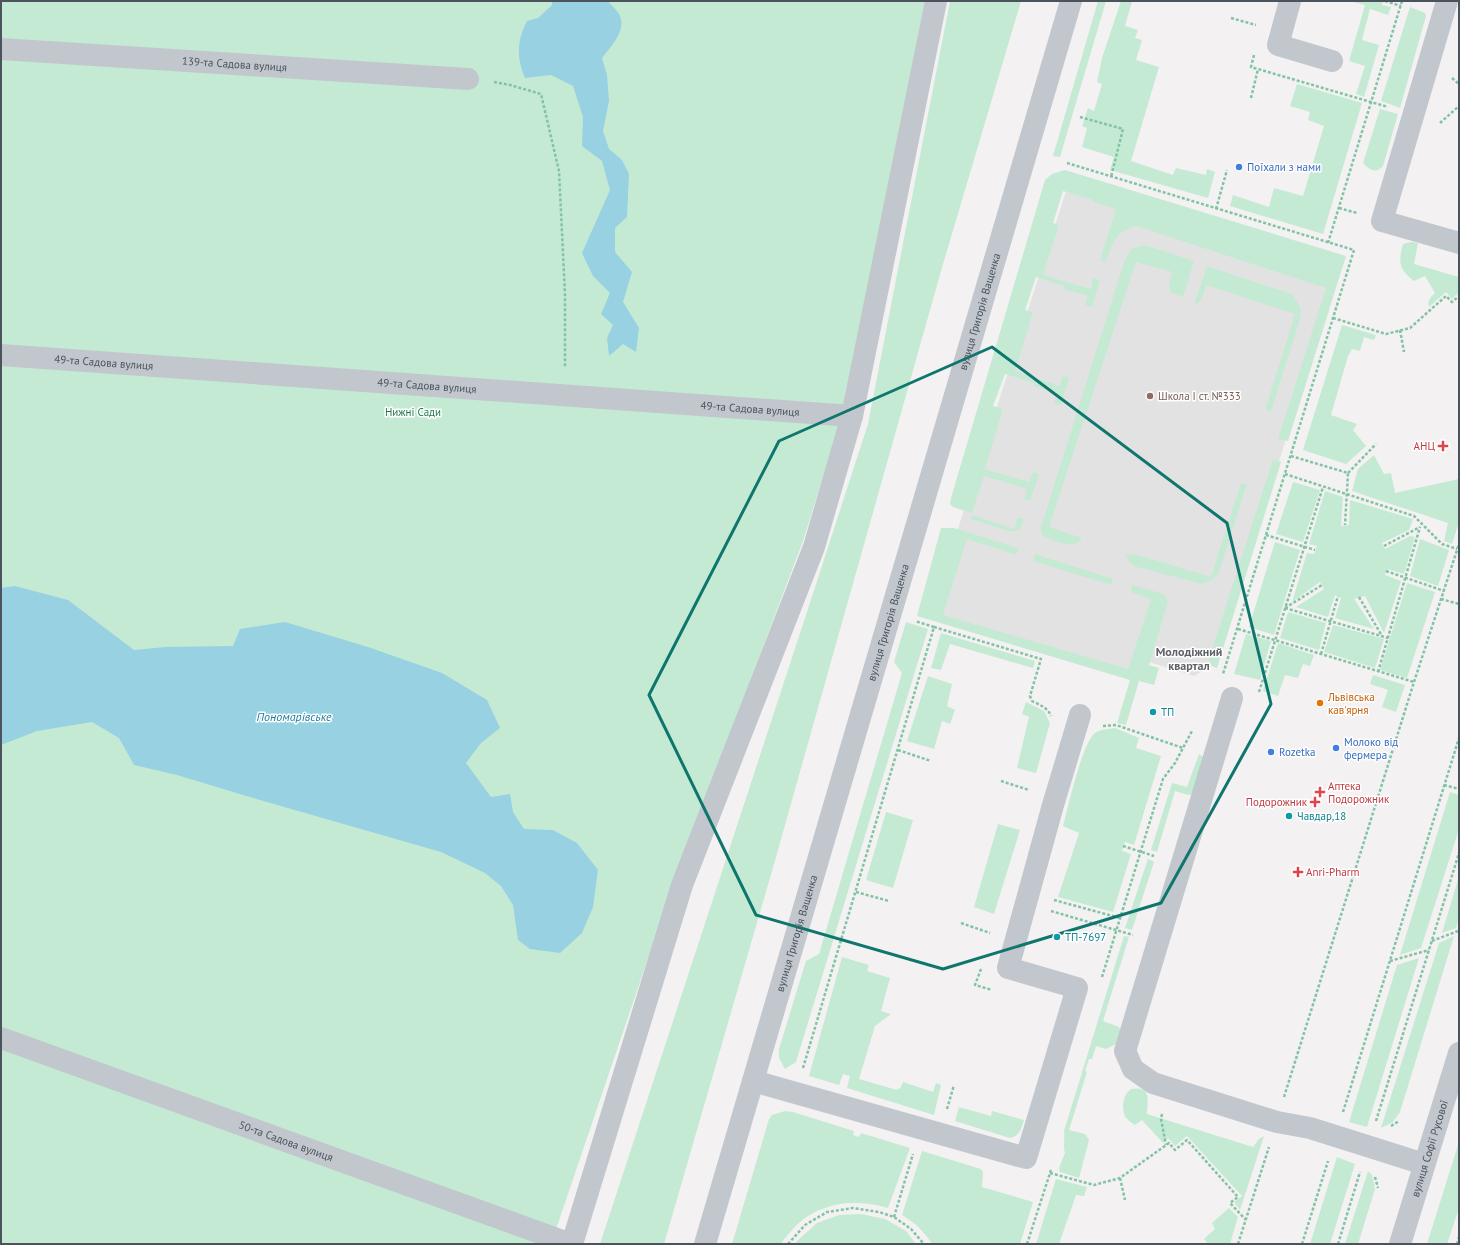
<svg xmlns="http://www.w3.org/2000/svg" width="1460" height="1245" font-family="'PT Sans',sans-serif">
	<style>
		.education { fill: #e3e2e2 }
		.green { fill: #c5ead4 }
		.water { fill: #98d1e2 }
		.lines { fill: none; stroke-linecap: round; stroke-linejoin: round }
		.path { stroke: #81c4a4; stroke-width: 2.5; stroke-dasharray: 3 2; stroke-linecap: butt }
		.minor { stroke: #c1c7cd; stroke-width: 22 }
		.marked { fill: none; stroke: #0f766e; stroke-width: 3; stroke-linejoin: round }
		.shop-dot { fill: #3f7fe0; stroke: #fff; stroke-width: 1.5 }
		.education-dot { fill: #8d6e63; stroke: #fff; stroke-width: 1.5 }
		.health-dot { fill: #e0444e; stroke: #fff; stroke-width: 1.5 }
		.food-dot { fill: #e8710a; stroke: #fff; stroke-width: 1.5 }
		.culture-dot { fill: #0f9aa8; stroke: #fff; stroke-width: 1.5 }
		.labels { text-anchor: middle; stroke-width: 3; stroke-linejoin: round; paint-order: stroke }
		.street-label { font-size: 11px; fill: #4b535c; stroke: #fff }
		.shop-label { font-size: 11px; fill: #366cbe; stroke: #fff; text-anchor: start }
		.education-label { font-size: 11px; fill: #785e54; stroke: #fff; text-anchor: start }
		.park-label { font-size: 11px; fill: #23754e; stroke: #fff }
		.health-label { font-size: 11px; fill: #be3a42; stroke: #fff; text-anchor: end }
		.food-label { font-size: 11px; fill: #c56008; stroke: #fff; text-anchor: start }
		.culture-label { font-size: 11px; fill: #0d838f; stroke: #fff; text-anchor: start }
		.neighbourhood-label { font-size: 12px; font-weight: bold; fill: #5e6165; stroke: #fff }
		.water-label { font-size: 12px; font-style: italic; fill: #1e7f9b; stroke: #fff }
	</style>
	<rect width="100%" height="100%" fill="#f3f1f1"/>
	<polygon class="education" points="1069,182 1340,269 1230,615 1212,666 1194,676 1133,657 1127,674 930,616"/>
	<g class="green">
		<polygon points="1,1 925,1 840,423 803,541 674,882 551,1244 1,1244"/>
		<polygon points="950,1 1021,1 941,271 776,857 664,1244 600,1244 806,615 868,424"/>
		<polygon points="1098,1 1106,1 1060,157 1053,156"/>
		<polygon points="1121,1 1132,1 1125,26 1138,30 1135,38 1142,40 1136,60 1159,67 1131,161 1173,175 1176,168 1206,175 1207,169 1215,172 1208,198 1110,170 1114,157 1082,147 1087,128 1082,126 1088,108 1094,111 1102,84 1097,82 1102,58"/>
		<polygon points="1349,1 1383,1 1382,5 1391,7 1388,15 1370,9 1362,40 1379,45 1364,97 1356,94 1365,66 1349,61 1365,5"/>
		<polygon points="1410,7 1425,13 1426,16 1400,108 1381,101"/>
		<polygon points="1297,84 1362,103 1323,234 1230,206 1233,195 1269,207 1274,188 1303,196 1324,126 1308,120 1310,112 1290,106"/>
		<path d="M1380 109 1398 114 1383 166C1376 174 1369 170 1363 163Z"/>
		<path d="M1065 170 1346 256 1288 441 1278 439 1326 288 1136 226C1115 232 1113 242 1106 262L1100 260 1116 209 1093 202V200L1063 191 1053 223 1059 225 1043 275 1091 289 1093 278 1100 280 1092 307 1085 305 1088 296 1063 289 1064 286 1036 277 1025 310 1033 312 1015 371 1060 386 1063 376 1069 378 1061 405 1054 404 1057 393 1034 386V383L1005 374 993 406 1003 409 985 469 1029 482 1033 472 1039 474 1030 501 1024 499 1027 489 984 476 972 513 953 507 950 504 951 498 1045 180 1052 174Z"/>
		<path d="M1411 242 1418 243 1414 264 1459 277V292L1452 299 1446 292 1429 307C1427 300 1431 297 1435 293L1425 276 1414 281C1399 269 1398 262 1403 244Z"/>
		<path d="M1145 245 1194 261 1183 297 1170 292 1169 283 1172 272 1136 262 1049 527 1082 538C1075 548 1065 544 1055 541 1052 539 1046 538 1043 536 1041 533 1041 530 1041 527L1124 262 1131 249Z"/>
		<polygon points="1207,266 1292,294 1300,307 1301,316 1271,411 1265,410 1295,314 1206,285 1201,300 1197,304 1195,302"/>
		<polygon points="1342,325 1376,335 1374,340 1364,337 1360,351 1352,349 1348,356 1331,415 1357,424 1353,430 1366,446 1346,464 1303,450"/>
		<polygon points="1374,455 1384,474 1391,473 1395,493 1459,479 1459,522 1452,544 1444,541 1448,523 1352,491 1358,469"/>
		<polygon points="1273,459 1281,462 1217,668 1212,666 1209,659"/>
		<polygon points="1293,482 1320,490 1303,542 1276,534"/>
		<path d="M1241 483 1247 484 1221 566 1219 572 1212 580 1202 584 1137 567C1129 564 1128 561 1126 553L1130 555 1135 554 1211 577Z"/>
		<polygon points="1325,491 1343,497 1341,526 1349,525 1350,500 1413,519 1409,530 1382,543 1385,549 1410,536 1415,537 1404,574 1387,569 1385,575 1401,581 1384,633 1365,596 1354,599 1374,629 1335,618 1341,598 1335,595 1328,617 1296,607 1324,589 1320,582 1292,602 1307,553 1314,554 1317,546 1309,544"/>
		<polygon points="972,515 1014,529 1018,518 1024,519 1020,529 1012,532 971,519"/>
		<polygon points="941,528 954,528 1018,548 1016,555 967,539 943,615 1128,669 1151,599 1131,592 1132,585 1164,594 1168,602 1149,665 1159,668 1154,685 1139,681 1126,725 1117,723 1130,680 917,616"/>
		<polygon points="1420,539 1449,550 1438,586 1410,576"/>
		<polygon points="1275,542 1300,550 1274,635 1249,627"/>
		<polygon points="1035,554 1113,579 1111,585 1033,561"/>
		<polygon points="1407,583 1435,592 1407,678 1380,670"/>
		<polygon points="1288,612 1326,623 1319,650 1280,638"/>
		<polygon points="906,622 928,629 796,1062 785,1069 779,1058 779,1049 806,961 819,954 902,673 894,662"/>
		<polygon points="1333,625 1384,639 1375,668 1324,652"/>
		<polygon points="941,633 1035,661 1033,668 950,644 941,670 931,668"/>
		<polygon points="1246,634 1271,641 1260,680 1234,674"/>
		<polygon points="1278,643 1314,655 1310,666 1303,664 1298,678 1285,675 1278,696 1263,691"/>
		<polygon points="1373,675 1405,685 1396,712 1382,707 1388,690 1370,684"/>
		<polygon points="928,676 952,684 947,706 955,710 950,724 942,721 934,749 907,741"/>
		<polygon points="1026,702 1044,711 1050,723 1036,773 1017,768 1029,717 1022,714"/>
		<path d="M1115 728 1139 738 1136 748 1161 756 1134 845 1125 842 1122 851 1131 854 1113 912 1058 897 1079 833 1063 826C1068 808 1082 743 1095 733 1100 729 1109 729 1115 728Z"/>
		<polygon points="1199,754 1206,759 1196,793 1188,795 1175,791 1157,852 1151,850 1172,783 1187,787"/>
		<polygon points="1450,792 1459,795 1459,829 1421,948 1400,955"/>
		<polygon points="886,812 913,820 893,888 866,880"/>
		<polygon points="998,824 1020,830 994,914 974,907"/>
		<polygon points="1148,859 1154,862 1132,930 1125,928"/>
		<polygon points="1459,876 1459,918 1456,928 1442,933"/>
		<path d="M1124 936 1129 937 1103 1021 1119 1027 1121 1032 1116 1044 1106 1049 1096 1046 1092 1059H1089L1085 1071 1087 1072 1069 1130 1085 1134 1089 1140 1079 1178 1060 1172 1059 1168 1065 1153C1063 1146 1065 1138 1064 1131Z"/>
		<polygon points="1454,936 1400,1112 1393,1122 1381,1128 1439,943"/>
		<polygon points="842,957 869,965 867,971 890,978 881,1011 891,1014 875,1026 859,1079 897,1090 898,1088 900,1089 903,1082 933,1092 936,1083 941,1085 934,1115 847,1088 850,1076 843,1074 839,1085 809,1076"/>
		<polygon points="1419,958 1367,1127 1349,1122 1397,965"/>
		<path d="M1131 1089C1153 1085 1147 1102 1147 1114L1253 1147 1259 1139 1264 1136 1240 1210 1234 1202 1242 1196 1187 1136 1175 1146 1168 1138 1163 1143 1142 1120 1135 1125C1132 1123 1127 1120 1125 1116 1121 1108 1123 1094 1131 1089Z"/>
		<path d="M959 1107 991 1116 992 1111 1024 1120C1021 1129 1020 1136 1010 1138L955 1121Z"/>
		<path d="M785 1111 793 1112 854 1131 853 1135 859 1137 861 1133 910 1148 888 1208C855 1198 817 1202 793 1229 789 1234 784 1238 781 1244H732L769 1119 772 1115Z"/>
		<polygon points="1459,1142 1459,1208 1447,1244 1427,1244"/>
		<path d="M922 1151 981 1169 983 1173 982 1187 1033 1202 1020 1244H932C924 1231 914 1222 902 1215Z"/>
		<polygon points="1337,1157 1355,1164 1330,1244 1310,1244"/>
		<polygon points="1368,1171 1372,1175 1375,1189 1358,1244 1345,1244"/>
		<polygon points="1056,1179 1087,1187 1084,1196 1076,1195 1059,1244 1036,1244"/>
		<polygon points="1229,1208 1238,1217 1230,1244 1208,1244 1204,1239 1215,1229 1212,1223"/>
		<polygon points="861,1214 885,1219 906,1231 916,1244 795,1244 797,1241 817,1223 839,1215"/>
	</g>
	<g class="water">
		<path d="M552 1H608C612 6 618 11 620 16 626 32 611 46 602 58L607 75 609 101 603 131 609 149 622 160 629 174 627 217 615 228V252L632 272 623 302 639 328 636 352 623 344 609 356 607 338 613 325 601 314 610 293 593 276 582 253 610 190 602 161 582 146 583 117 573 86 551 75 525 78C516 58 517 40 527 21L538 18 552 5Z"/>
		<polygon points="15,586 68,600 134,650 165,647 233,646 240,629 285,622 368,647 442,673 487,700 500,728 481,743 466,763 491,797 510,794 513,812 524,829 553,830 577,843 598,870 593,907 582,933 560,953 530,949 518,940 513,905 501,886 485,873 441,852 243,795 177,775 134,765 119,738 92,722 37,731 1,745 1,588"/>
	</g>
	<g class="lines">
		<g class="path">
			<polyline points="1385,1 1401,6"/>
			<polyline points="1231,18 1256,25"/>
			<polyline points="1254,55 1251,67 1388,107"/>
			<polyline points="1452,78 1459,84"/>
			<polyline points="494,82 510,85 541,94 559,171 565,294 565,368"/>
			<polyline points="1251,98 1258,69"/>
			<polyline points="1080,117 1123,129 1111,177"/>
			<polyline points="1440,123 1459,106"/>
			<polyline points="1067,163 1354,250 1223,674"/>
			<polyline points="1339,208 1357,213"/>
			<polyline points="1216,209 1227,170"/>
			<polyline points="1328,243 1402,1"/>
			<polyline points="1333,318 1386,334 1410,328 1446,296 1452,302 1459,296"/>
			<polyline points="1400,330 1404,352"/>
			<polyline points="1291,456 1348,473 1345,525"/>
			<polyline points="1348,473 1376,444"/>
			<polyline points="1285,474 1414,516 1442,544 1457,549"/>
			<polyline points="1266,535 1315,550"/>
			<polyline points="1384,546 1420,527"/>
			<polyline points="1386,571 1444,591"/>
			<polyline points="1359,597 1382,636"/>
			<polyline points="1441,599 1459,604"/>
			<polyline points="1285,608 1388,638"/>
			<polyline points="1285,608 1322,585"/>
			<path d="M934 627 1041 659 1030 696 1032 701C1040 705 1048 708 1051 716"/>
			<polyline points="1238,629 1414,682"/>
			<polyline points="1321,654 1338,596"/>
			<polyline points="1378,672 1420,527"/>
			<polyline points="1259,692 1323,487"/>
			<polyline points="1103,726 1116,725 1183,748"/>
			<polyline points="898,750 931,761"/>
			<polyline points="1001,781 1029,790"/>
			<polyline points="1444,785 1459,789"/>
			<polyline points="1123,846 1154,856"/>
			<polyline points="856,892 889,901"/>
			<polyline points="1054,900 1120,918"/>
			<polyline points="1051,911 1133,935"/>
			<polyline points="961,923 990,933"/>
			<polyline points="1432,941 1458,931"/>
			<polyline points="1390,961 1429,950"/>
			<polyline points="981,969 975,985 992,990"/>
			<polyline points="1102,977 1163,779 1175,763 1192,731"/>
			<polyline points="803,1068 934,627 915,621"/>
			<polyline points="1284,1097 1414,682 1459,544"/>
			<polyline points="947,1109 954,1085"/>
			<polyline points="1343,1112 1459,738"/>
			<polyline points="1162,1114 1161,1119 1166,1145"/>
			<polyline points="1376,1121 1459,853"/>
			<polyline points="1391,1126 1399,1121"/>
			<polyline points="1050,1173 1094,1185 1120,1178 1169,1143 1175,1150 1187,1140 1238,1197 1230,1203 1246,1220"/>
			<polyline points="1375,1177 1378,1188"/>
			<polyline points="1120,1178 1125,1200"/>
			<polyline points="894,1217 913,1154"/>
			<polyline points="788,1244 805,1225 827,1212 853,1208 879,1212 894,1217 911,1229 924,1244"/>
			<polyline points="1027,1244 1051,1170"/>
			<polyline points="1238,1244 1269,1147"/>
			<polyline points="1302,1244 1328,1161"/>
			<polyline points="1338,1244 1360,1172"/>
			<polyline points="1457,1244 1459,1237"/>
		</g>
		<g class="minor">
			<polyline points="1290,1 1278,45 1332,61"/>
			<polyline points="1447,1 1382,221 1459,243"/>
			<path id="s1" d="M1 49 468 79"/>
			<path id="s2" d="M1 355 852 416"/>
			<polyline points="1232,698 1125,1051 1133,1069 1153,1083 1277,1122 1310,1128 1424,1164"/>
			<path id="s3" d="M1 1038 571 1244"/>
			<polyline points="753,1081 1026,1158 1077,988 1008,968 1053,805 1080,715"/>
			<polyline points="572,1244 682,885 814,547 852,416 936,1"/>
			<path id="s4" d="M705 1244 1071 1"/>
			<path id="s5" d="M1400 1244 1459 1053"/>
		</g>
	</g>
	<path class="marked" d="M992 347 1227 523 1271 704 1161 903 943 969 756 915 649 695 779 441Z"/>
	<g class="shop-dot">
		<circle cx="1239" cy="167" r="4"/>
		<circle cx="1336" cy="748" r="4"/>
		<circle cx="1271" cy="752" r="4"/>
	</g>
	<circle class="education-dot" cx="1150" cy="396" r="4"/>
	<g class="health-dot">
		<path d="M1441 440h4v4h4v4h-4v4h-4v-4h-4v-4h4z"/>
		<path d="M1318 786h4v4h4v4h-4v4h-4v-4h-4v-4h4z"/>
		<path d="M1313 796h4v4h4v4h-4v4h-4v-4h-4v-4h4z"/>
		<path d="M1296 866h4v4h4v4h-4v4h-4v-4h-4v-4h4z"/>
	</g>
	<circle class="food-dot" cx="1320" cy="703" r="4"/>
	<g class="culture-dot">
		<circle cx="1153" cy="712" r="4"/>
		<circle cx="1289" cy="816" r="4"/>
		<circle cx="1057" cy="937" r="4"/>
	</g>
	<g class="labels">
		<g class="street-label">
			<text dy="4" stroke="none"><textPath href="#s1" startOffset="234">139-та Садова вулиця</textPath></text>
			<text dy="4" stroke="none"><textPath href="#s4" startOffset="972">вулиця Григорія Ващенка</textPath></text>
			<text dy="4" stroke="none"><textPath href="#s2" startOffset="103">49-та Садова вулиця</textPath></text>
			<text dy="4" stroke="none"><textPath href="#s2" startOffset="427">49-та Садова вулиця</textPath></text>
			<text dy="4" stroke="none"><textPath href="#s2" startOffset="751">49-та Садова вулиця</textPath></text>
			<text dy="4" stroke="none"><textPath href="#s4" startOffset="648">вулиця Григорія Ващенка</textPath></text>
			<text dy="4" stroke="none"><textPath href="#s4" startOffset="324">вулиця Григорія Ващенка</textPath></text>
			<text dy="4" stroke="none"><textPath href="#s3" startOffset="303">50-та Садова вулиця</textPath></text>
			<text dy="4" stroke="none"><textPath href="#s5" startOffset="100">вулиця Софії Русової</textPath></text>
		</g>
		<g class="shop-label">
			<text x="1247" y="171">Поїхали з нами</text>
			<text x="1344" y="746">Молоко від<tspan x="1344" dy="13">фермера</tspan></text>
			<text x="1279" y="756">Rozetka</text>
		</g>
		<g class="education-label">
			<text x="1158" y="400">Школа І ст. №333</text>
		</g>
		<g class="park-label">
			<text x="413" y="416">Нижні Сади</text>
		</g>
		<g class="health-label">
			<text x="1435" y="450">АНЦ</text>
			<text x="1328" y="790" text-anchor="start">Аптека<tspan x="1328" dy="13">Подорожник</tspan></text>
			<text x="1307" y="806">Подорожник</text>
			<text x="1306" y="876" text-anchor="start">Anri-Pharm</text>
		</g>
		<g class="food-label">
			<text x="1328" y="701">Львівська<tspan x="1328" dy="13">кав'ярня</tspan></text>
		</g>
		<g class="culture-label">
			<text x="1161" y="716">ТП</text>
			<text x="1297" y="820">Чавдар,18</text>
			<text x="1065" y="941">ТП-7697</text>
		</g>
		<g class="neighbourhood-label">
			<text x="1189" y="656">Молодіжний<tspan x="1189" dy="14">квартал</tspan></text>
		</g>
		<g class="water-label">
			<text x="294" y="721">Пономарівське</text>
		</g>
	</g>
	<rect width="1460" height="1245" fill="none" stroke="#4b535c" stroke-width="4"/>
</svg>
